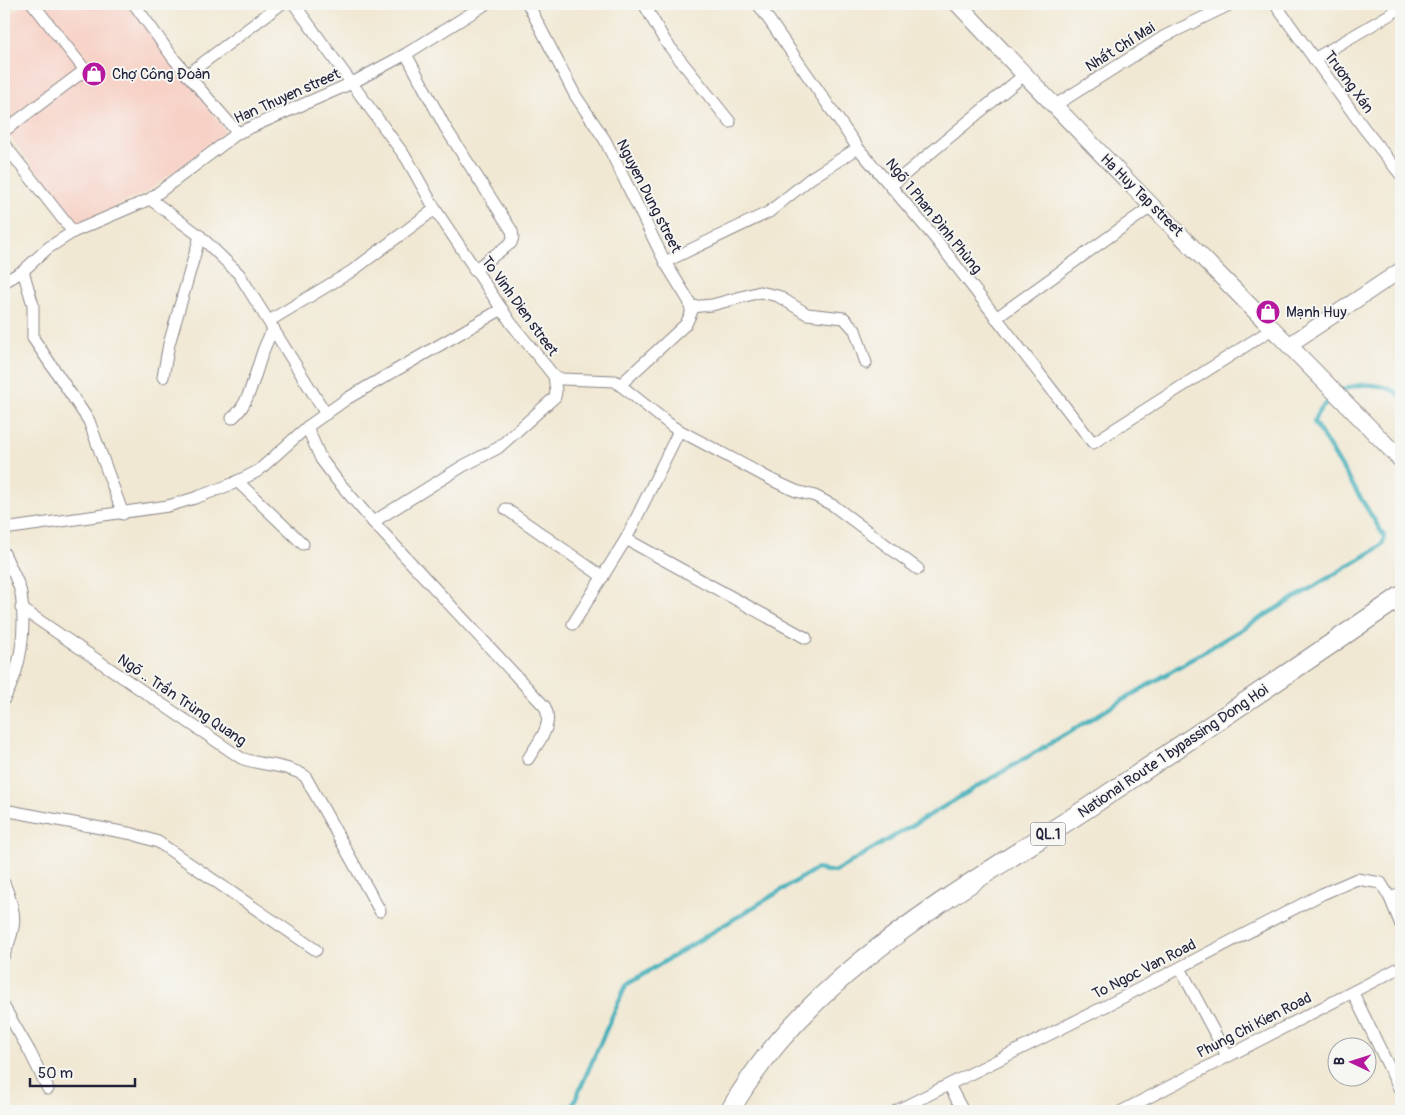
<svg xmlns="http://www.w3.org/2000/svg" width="1405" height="1115" font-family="Pangolin,sans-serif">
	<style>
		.built { fill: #f7d1c6 }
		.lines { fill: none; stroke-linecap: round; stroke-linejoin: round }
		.stream { stroke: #3eaeb9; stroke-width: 4.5 }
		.minor-casing { stroke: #8a8587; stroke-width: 13 }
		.tertiary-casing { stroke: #8a8587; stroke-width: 17 }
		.secondary-casing { stroke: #8a8587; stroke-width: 18 }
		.trunk-casing { stroke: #8a8587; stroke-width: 21 }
		.minor { stroke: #fff; stroke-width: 11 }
		.tertiary { stroke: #fff; stroke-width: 15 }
		.secondary { stroke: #fff; stroke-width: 16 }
		.trunk { stroke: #fff; stroke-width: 19 }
		.labels { text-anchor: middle; stroke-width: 4; stroke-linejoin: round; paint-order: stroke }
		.shield { fill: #f6f6f2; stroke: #626272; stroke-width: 1 }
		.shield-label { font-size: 14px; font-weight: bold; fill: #22223b }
		.street-label { font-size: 15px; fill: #22223b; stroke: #f6f6f2 }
		.poi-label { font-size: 15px; fill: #22223b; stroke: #f6f6f2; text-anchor: start }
	</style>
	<rect width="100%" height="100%" fill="#f6f6f2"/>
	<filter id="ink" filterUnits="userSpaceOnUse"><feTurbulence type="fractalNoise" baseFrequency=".02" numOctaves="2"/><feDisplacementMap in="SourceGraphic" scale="10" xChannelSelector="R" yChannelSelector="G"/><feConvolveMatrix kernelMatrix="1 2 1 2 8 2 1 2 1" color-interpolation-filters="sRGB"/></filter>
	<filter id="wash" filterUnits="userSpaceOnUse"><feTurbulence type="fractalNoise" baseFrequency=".0096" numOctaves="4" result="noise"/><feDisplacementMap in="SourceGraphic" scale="20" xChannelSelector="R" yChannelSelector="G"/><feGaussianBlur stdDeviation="1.12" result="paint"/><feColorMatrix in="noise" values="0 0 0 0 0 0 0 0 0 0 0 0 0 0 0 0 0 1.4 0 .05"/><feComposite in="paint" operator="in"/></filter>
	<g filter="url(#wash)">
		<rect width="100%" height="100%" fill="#f1e8d3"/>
		<polygon class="built" points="26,4 134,4 226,132 148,191 78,224 4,129 4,19"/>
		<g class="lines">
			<g class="stream">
				<path d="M1341 392C1356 381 1387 383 1401 396"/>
				<path d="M575 1111 572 1107 626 985 816 869 834 872 1375 550 1383 543 1384 536 1314 422C1317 410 1325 404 1335 397"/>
			</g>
		</g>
	</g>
	<g filter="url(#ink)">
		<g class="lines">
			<defs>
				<g id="minor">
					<polyline points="134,4 174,59 238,133"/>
					<polyline points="294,4 407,159 435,209 511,323 554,376 562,379 615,381 673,427 774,481 796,491 815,496 834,506 918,569"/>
					<polyline points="528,4 575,95 605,140 665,262 689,301 692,311 686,324 620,385"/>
					<polyline points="644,4 665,41 730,122"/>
					<polyline points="758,4 858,148 934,237 1093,443 1272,329"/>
					<polyline points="1275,4 1363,127 1401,175"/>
					<polyline points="406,54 445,127 512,231 513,237 511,243 474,270"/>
					<polyline points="1314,59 1401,8"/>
					<polyline points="187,75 281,4"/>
					<polyline points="1054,106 1165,36 1231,4"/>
					<polyline points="4,131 85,70 33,4"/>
					<polyline points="4,144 73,232"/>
					<polyline points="892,185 1024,75"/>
					<polyline points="150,199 200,236 239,274 326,414"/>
					<polyline points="665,262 769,212 811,178 858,148"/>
					<polyline points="23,271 33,305 33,338 89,421 123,514"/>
					<polyline points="4,282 23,271 48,248 73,232 150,199 238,133 352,83 406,54 486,4"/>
					<polyline points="690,307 712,305 760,292 778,296 807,314 844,318 855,330 866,363"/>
					<polyline points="996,318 1152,206"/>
					<polyline points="269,321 352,271 435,209"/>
					<polyline points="163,377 169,344 200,236"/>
					<path d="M232 418C255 401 256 354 274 329"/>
					<path d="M307 427 321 459 336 479 373 522 545 707C554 726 538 742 528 759"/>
					<polyline points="237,481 303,544"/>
					<polyline points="506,509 603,577"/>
					<polyline points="373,522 463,466 498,448 555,397 556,391 554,376"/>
					<polyline points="4,529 168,506 195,498 232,484 258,471 307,427 348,398 502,309"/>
					<polyline points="626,539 806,638"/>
					<path d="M4 553C9 565 18 580 21 593 26 629 22 668 4 699"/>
					<path d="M21 608 241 758C262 766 286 764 305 776L380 911"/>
					<polyline points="573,624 626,539 679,431"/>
					<polyline points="4,810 133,834 158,842 316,950"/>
					<path d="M4 883C17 914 17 925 4 955"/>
					<polyline points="1390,898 1401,925"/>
					<polyline points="1180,968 1227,1056"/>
					<polyline points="1353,993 1401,1092"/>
					<polyline points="4,1007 30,1052 48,1089"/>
					<polyline points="949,1085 963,1111"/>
					<polyline points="896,1111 1104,1007 1322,894 1357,879 1381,883 1390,898 1401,894"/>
					<polyline points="1122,1111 1401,967"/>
				</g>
				<polyline id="tertiary" points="1289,345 1401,270"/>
				<path id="secondary" d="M958 4C1102 159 1254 308 1401 460"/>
				<path id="trunk" d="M730 1111C807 973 961 891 1089 807 1194 737 1298 667 1401 596"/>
			</defs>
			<use href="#minor" class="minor-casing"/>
			<use href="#tertiary" class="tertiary-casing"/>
			<use href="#secondary" class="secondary-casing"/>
			<use href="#trunk" class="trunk-casing"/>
			<use href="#minor" class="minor"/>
			<use href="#tertiary" class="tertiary"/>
			<use href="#secondary" class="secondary"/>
			<use href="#trunk" class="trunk"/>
		</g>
	</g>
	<defs>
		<symbol id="shop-disc" viewBox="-11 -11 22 22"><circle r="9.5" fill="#b5179e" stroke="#f6f6f2"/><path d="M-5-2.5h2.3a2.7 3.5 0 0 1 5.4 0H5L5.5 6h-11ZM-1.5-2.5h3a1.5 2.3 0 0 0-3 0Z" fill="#fff"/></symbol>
	</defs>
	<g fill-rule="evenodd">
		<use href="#shop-disc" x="80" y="60" width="28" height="28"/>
		<use href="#shop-disc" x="1254" y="298" width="28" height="28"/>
	</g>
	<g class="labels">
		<rect class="shield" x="1030.5" y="822.5" width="35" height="23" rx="4"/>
		<g class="shield-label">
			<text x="1048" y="839">QL.1</text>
		</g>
		<g class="street-label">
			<text transform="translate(1120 47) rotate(-32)" y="5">Nhất Chí Mai</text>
			<text transform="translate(1349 82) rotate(54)" y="5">Trương Xán</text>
			<text transform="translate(287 96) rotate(-24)" y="5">Han Thuyen street</text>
			<text transform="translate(1142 195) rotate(45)" y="5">Ha Huy Tap street</text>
			<text transform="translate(649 196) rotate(63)" y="5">Nguyen Dung street</text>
			<text transform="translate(934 216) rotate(51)" y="5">Ngõ 1 Phan Đình Phùng</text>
			<text transform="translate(520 306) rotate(54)" y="5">To Vinh Dien street</text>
			<text transform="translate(182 700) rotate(34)" y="5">Ngõ .. Trần Trùng Quang</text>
			<text transform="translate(1173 751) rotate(-34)" y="5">National Route 1 bypassing Dong Hoi</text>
			<text transform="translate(1144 969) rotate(-27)" y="5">To Ngoc Van Road</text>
			<text transform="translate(1254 1025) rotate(-27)" y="5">Phung Chi Kien Road</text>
		</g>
		<g class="poi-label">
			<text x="112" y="79">Chợ Công Đoàn</text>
			<text x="1286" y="317">Mạnh Huy</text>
		</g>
	</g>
	<rect width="1405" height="1115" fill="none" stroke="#f6f6f2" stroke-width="20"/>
	<g transform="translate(1352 1062) rotate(274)"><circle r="24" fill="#f6f6f2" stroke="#a1a1a9"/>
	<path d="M0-4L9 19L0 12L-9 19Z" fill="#b5179e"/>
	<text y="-8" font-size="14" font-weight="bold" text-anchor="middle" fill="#22223b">B</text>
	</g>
	<path d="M30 1078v8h105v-8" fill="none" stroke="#22223b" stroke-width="2.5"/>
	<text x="38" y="1078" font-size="15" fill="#22223b" stroke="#f6f6f2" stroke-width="4" paint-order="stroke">50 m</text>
</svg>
